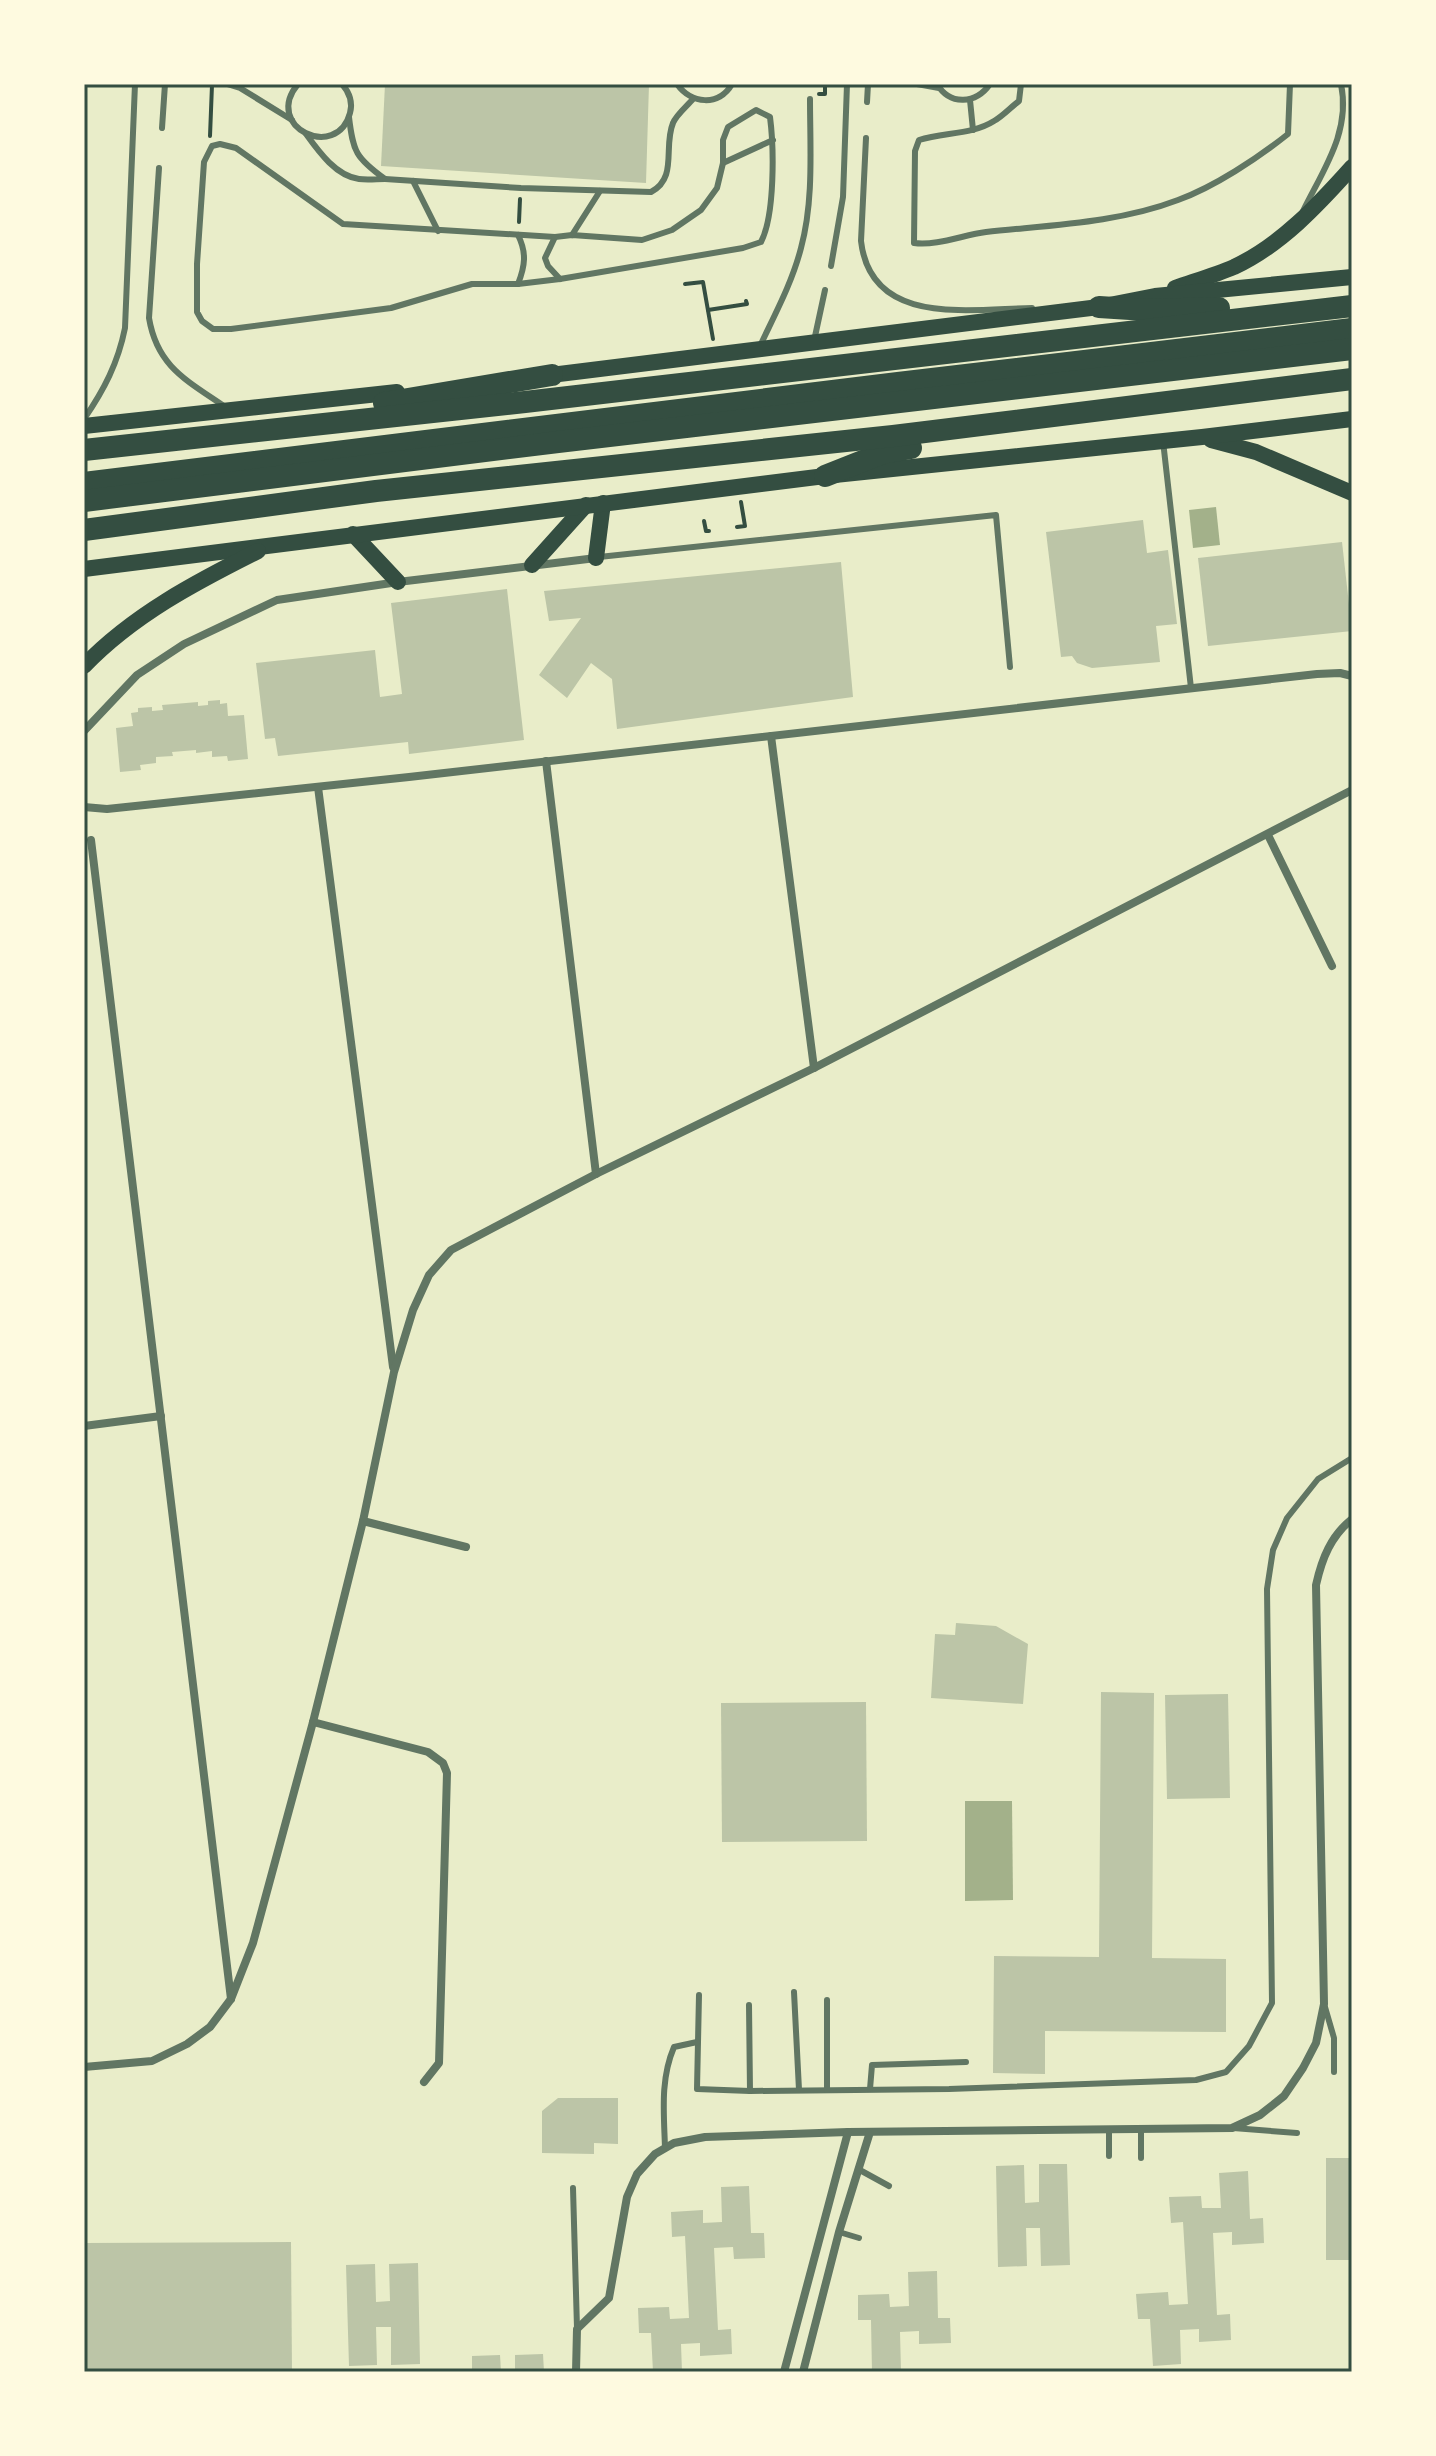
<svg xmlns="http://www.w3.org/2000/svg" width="1436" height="2456" font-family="'Open Sans',sans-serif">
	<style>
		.water { fill: #a3b18a }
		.building { fill: #bcc5a7 }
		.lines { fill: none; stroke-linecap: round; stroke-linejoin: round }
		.path { stroke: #344e41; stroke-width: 4 }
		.service { stroke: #617663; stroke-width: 6 }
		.minor { stroke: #617663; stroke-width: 8 }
		.secondary { stroke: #344e41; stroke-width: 16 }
		.motorway { stroke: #344e41; stroke-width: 22 }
		.neatline { fill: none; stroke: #344e41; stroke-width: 3 }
	</style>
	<rect width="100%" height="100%" fill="#e9edc9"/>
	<g class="water">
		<polygon points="1216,507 1220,545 1193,548 1189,510"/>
		<polygon points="965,1801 1012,1801 1013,1900 965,1901"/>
	</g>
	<g class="building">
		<polygon points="385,84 649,84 646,183 381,166"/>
		<polygon points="1143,520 1147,553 1168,550 1177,624 1156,626 1160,662 1092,668 1077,663 1072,656 1061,657 1046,532"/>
		<polygon points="1342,542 1352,631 1208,646 1198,558"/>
		<polygon points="841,562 853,697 617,729 612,679 591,663 567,698 539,675 581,618 549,621 544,591"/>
		<polygon points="507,589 524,740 409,754 408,742 278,756 275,738 265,739 256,663 375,650 380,697 402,694 391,603"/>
		<polygon points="220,700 220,704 227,703 228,716 244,715 248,759 228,761 227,756 212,757 212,751 196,753 196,750 172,752 173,756 156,757 156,763 140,765 141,770 120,772 116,728 133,726 131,713 138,712 138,708 152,707 152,711 163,710 162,705 198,702 198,706 208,705 208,701"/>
		<polygon points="956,1623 996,1626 1028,1644 1023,1704 931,1698 935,1634 955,1635"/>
		<polygon points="1101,1692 1154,1693 1152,1958 1226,1959 1226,2032 1045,2031 1045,2074 993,2073 994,1956 1099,1957"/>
		<polygon points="1228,1694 1230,1798 1167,1799 1165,1695"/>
		<polygon points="866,1702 867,1841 722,1842 721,1703"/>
		<polygon points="558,2098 618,2098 618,2144 594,2143 594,2154 542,2153 542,2111"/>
		<rect x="1326" y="2158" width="26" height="102"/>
		<polygon points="1039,2164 1067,2164 1070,2265 1041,2266 1040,2228 1026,2228 1027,2266 998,2267 996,2166 1024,2165 1025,2203 1039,2202"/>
		<polygon points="1248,2171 1250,2219 1263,2218 1264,2243 1232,2245 1232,2232 1213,2233 1217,2315 1230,2314 1231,2340 1199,2342 1199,2329 1180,2330 1181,2364 1153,2366 1150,2319 1138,2319 1136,2294 1168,2292 1169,2305 1188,2304 1183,2222 1171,2223 1169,2197 1201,2196 1202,2208 1221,2208 1219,2173"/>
		<polygon points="749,2186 751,2233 764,2233 765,2258 734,2259 733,2247 714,2248 718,2330 731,2329 732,2354 700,2356 700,2343 681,2344 682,2372 653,2372 651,2333 639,2333 638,2308 669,2307 670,2319 689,2318 685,2236 672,2237 671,2212 703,2210 703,2223 722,2222 721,2187"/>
		<polygon points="291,2242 292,2372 84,2372 84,2243"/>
		<polygon points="418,2263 420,2364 391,2365 391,2327 376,2327 377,2365 349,2366 346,2265 375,2264 376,2302 390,2301 389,2264"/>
		<polygon points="937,2271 938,2318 950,2318 951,2343 919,2344 919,2331 900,2332 901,2372 872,2372 871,2320 858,2320 858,2295 889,2294 890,2307 909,2306 908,2272"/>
		<polygon points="543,2354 544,2372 515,2372 515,2355"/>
		<polygon points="500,2355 501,2372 472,2372 472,2356"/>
	</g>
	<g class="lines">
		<g class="path">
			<polyline points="819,94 825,94 825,84"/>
			<polyline points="210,136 212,85"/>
			<polyline points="519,222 520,199"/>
			<polyline points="685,284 703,282 713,339"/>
			<polyline points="708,310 747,304 746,301"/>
			<polyline points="704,521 706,531 709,531"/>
			<polyline points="737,527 745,526 741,502"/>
		</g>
		<g class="service">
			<polyline points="227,84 240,88 292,120"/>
			<path d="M298 84C262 127 337 162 350 113 353 102 349 92 342 84"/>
			<path d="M677 84C691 104 719 107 732 84"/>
			<polyline points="917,84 939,88"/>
			<path d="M937 84C950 106 976 104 990 84"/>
			<path d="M1021 84 1019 101C1011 107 1003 116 994 121 972 135 944 132 919 140L915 151 914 243C937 246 963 235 986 232 1050 225 1118 223 1178 200 1214 187 1258 158 1288 134L1290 84"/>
			<polyline points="970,100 973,130"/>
			<polyline points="867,102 868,84"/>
			<path d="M756 110 770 117C774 148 775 215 761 242L743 248 560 279 518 284H472L391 308 231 329H213L202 321 197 312V264L204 162 212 146 220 144 236 148 343 224 555 237 572 235 642 240 672 230 701 210 717 188 723 163V140L728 127Z"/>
			<polyline points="84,128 84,165"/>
			<polyline points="162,128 165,84"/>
			<path d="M306 134C319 152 336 176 359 179 367 180 377 179 385 179 356 158 353 152 349 117"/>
			<path d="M866 138 861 241C871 327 969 309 1032 308"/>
			<polyline points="723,163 773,140"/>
			<path d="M159 168 149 318C157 366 186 380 224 406"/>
			<path d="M385 179 521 188 651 192C678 178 663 147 673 123 676 115 687 106 693 99"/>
			<polyline points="413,181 438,231"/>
			<path d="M1303 211C1323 170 1351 132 1341 84"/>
			<polyline points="572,235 600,191"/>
			<polyline points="555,237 545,258 548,266 560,279"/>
			<polyline points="831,266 843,197 847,84"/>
			<path d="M518 284C525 266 527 253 518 235"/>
			<polyline points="814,341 825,290"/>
			<path d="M760 346C775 314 792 283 801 248 814 200 810 148 810 99"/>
			<path d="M84 419C104 390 118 363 125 328L135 84"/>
			<polyline points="1163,441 1191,688"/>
			<polyline points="599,557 996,515 1010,667"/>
			<polyline points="794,1992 799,2090"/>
			<polyline points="699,1995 697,2089 750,2091 949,2089 1196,2080 1226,2072 1249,2046 1272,2003 1267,1589 1273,1550 1287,1518 1318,1479 1352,1458"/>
			<polyline points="749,2005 750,2091"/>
			<polyline points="1325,2007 1334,2038 1334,2072"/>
			<polyline points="870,2089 872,2065 966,2062"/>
			<polyline points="827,2090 827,2000"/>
			<polyline points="1233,2128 1297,2133"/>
			<polyline points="1109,2129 1109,2156"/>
			<polyline points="1141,2129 1141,2158"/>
			<path d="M665 2148C664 2113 660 2080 674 2047L697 2042"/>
			<polyline points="858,2169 889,2186"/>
			<polyline points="573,2188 577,2328"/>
			<polyline points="839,2232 859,2238"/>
		</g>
		<g class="minor">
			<polyline points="84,731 137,675 184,644 277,600 398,582 596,558"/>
			<polyline points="771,736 814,1068"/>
			<polyline points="546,761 596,1174"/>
			<polyline points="318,787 393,1367"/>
			<polyline points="84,807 107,809 409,777 1317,674 1340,673 1352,676"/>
			<polyline points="1268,835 1332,966"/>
			<polyline points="91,840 231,1999"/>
			<polyline points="84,1426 161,1416"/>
			<polyline points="363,1521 466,1547"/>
			<polyline points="313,1722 428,1752 443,1763 447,1773 439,2063 424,2082"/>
			<polyline points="84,2067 152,2061 187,2044 210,2027 231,1999 253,1943 313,1722 363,1521 394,1372 413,1310 429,1275 451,1250 596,1174 814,1068 1352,790"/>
			<path d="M576 2372 577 2329 609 2298 627 2197 637 2174 655 2154 674 2143 705 2137 848 2132 1232 2128 1260 2115 1284 2096 1303 2068 1316 2043 1324 2004 1316 1585C1322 1558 1331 1536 1352 1519"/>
			<polyline points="784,2372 848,2132"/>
			<polyline points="803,2372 839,2232 870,2132"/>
		</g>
		<g class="secondary">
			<path d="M1175 288C1195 281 1215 275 1234 267 1281 245 1318 205 1352 167"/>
			<polyline points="543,376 1099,307 1155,296 1352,277"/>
			<polyline points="84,426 397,392"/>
			<polyline points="1211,440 1256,452 1352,493"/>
			<polyline points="353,534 398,582"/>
			<polyline points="596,558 603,503"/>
			<polyline points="532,565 586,505"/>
			<polyline points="84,569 825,476 1202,437 1352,419"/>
			<path d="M84 666C133 615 196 582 258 551"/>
		</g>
		<g class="motorway">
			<polyline points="1099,307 1146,310 1219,308"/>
			<polyline points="384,403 552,375"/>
			<polyline points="84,450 525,402 1352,306"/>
			<polyline points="825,476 883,453 911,448"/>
			<polyline points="84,483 898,383 1352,329"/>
			<polyline points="84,501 558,442 1352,349"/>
			<polyline points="84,530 376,491 893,436 1352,379"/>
		</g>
	</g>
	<rect width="1436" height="2456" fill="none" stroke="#fefae0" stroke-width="172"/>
	<rect x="86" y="86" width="1264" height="2284" class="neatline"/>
</svg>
